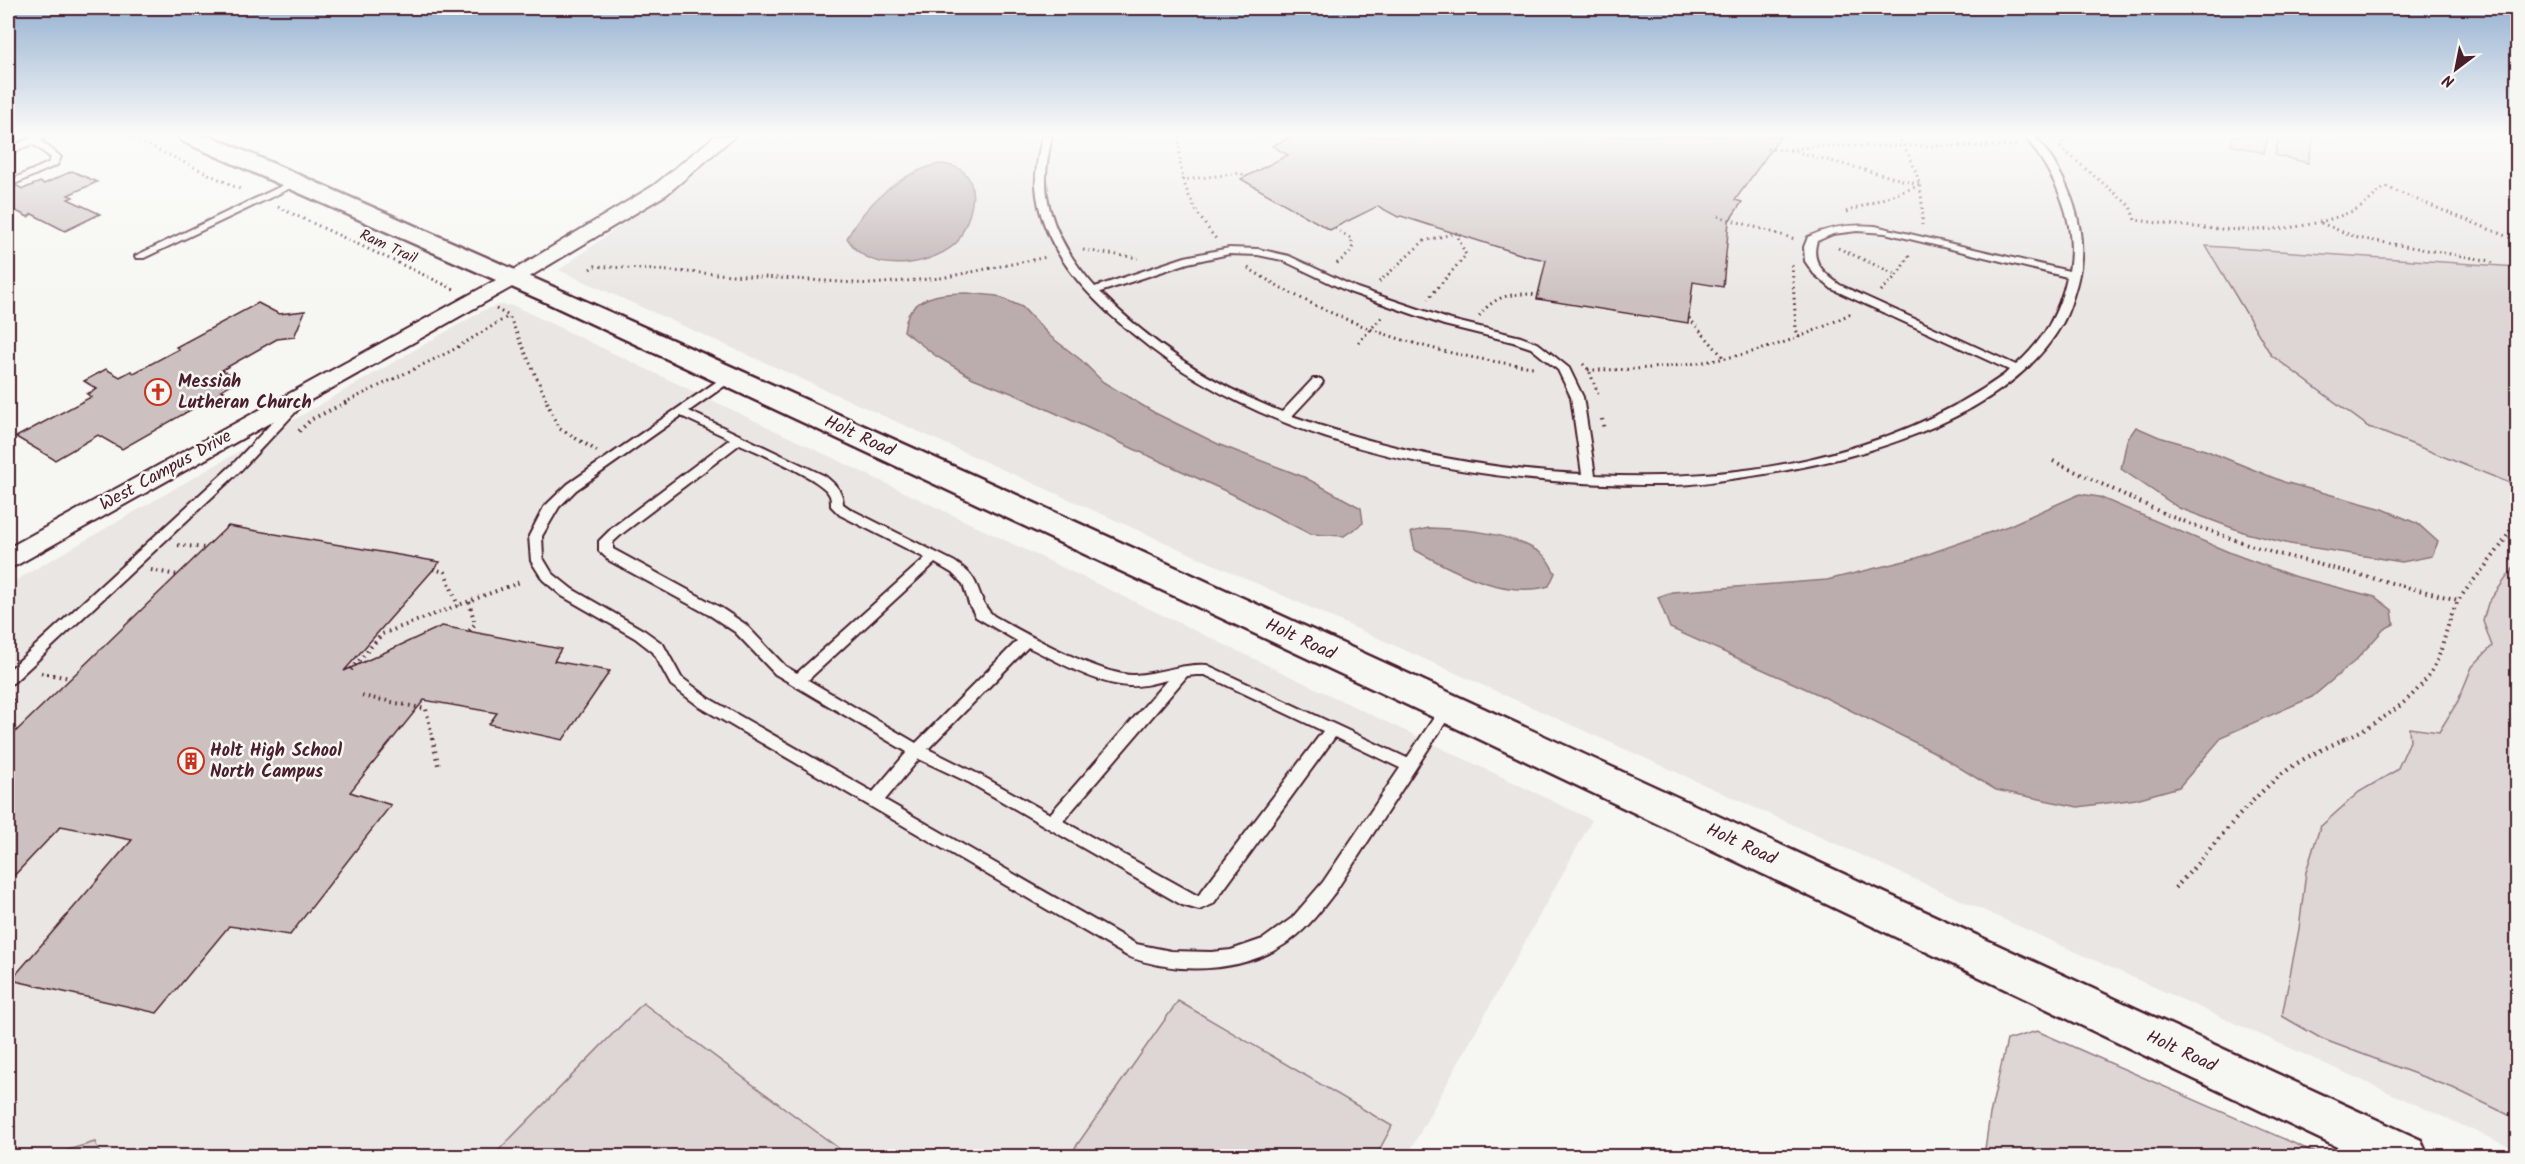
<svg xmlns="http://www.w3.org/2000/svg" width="2525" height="1164" viewBox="0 0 2525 1164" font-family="Kalam,sans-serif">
<rect width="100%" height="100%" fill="#f6f6f2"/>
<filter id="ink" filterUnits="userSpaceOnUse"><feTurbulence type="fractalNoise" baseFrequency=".0167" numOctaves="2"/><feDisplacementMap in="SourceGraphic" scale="12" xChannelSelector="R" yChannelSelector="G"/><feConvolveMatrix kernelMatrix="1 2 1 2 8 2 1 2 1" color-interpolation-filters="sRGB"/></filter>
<g filter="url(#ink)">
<path fill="#e9e6e3" d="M744 136H2517V1150L559 270Z
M500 305 514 306 1592 820 1407 1156H8V585L484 310Z"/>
<path fill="#ddd6d5" stroke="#947a80" stroke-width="1.5" d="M2233 136H2268L2264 153 2231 145Z
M2279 136H2314L2308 163 2275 155Z
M2206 246 2517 267V486L2369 427 2271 355Z
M2517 563 2518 1119H2517L2453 1088 2322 1039 2282 1016 2299 929 2306 872 2320 827 2359 792 2397 770 2410 741 2409 728 2439 732 2458 701 2472 667 2492 646 2483 621 2488 603Z
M1178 1001 1392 1126 1376 1156H1079L1072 1152Z
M643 1003 849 1156H493Z
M2037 1031 2323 1156H1984L1990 1114 2007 1040Z
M95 1142 101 1156H47Z"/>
<path fill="#bbadae" stroke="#8e747a" stroke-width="1.5" d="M939 164C976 165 978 195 966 224 963 229 961 237 958 241 937 264 883 273 859 252 854 249 850 242 847 238 866 203 900 173 939 164Z
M967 293 997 296 1022 307 1051 337 1081 360 1103 382 1155 413 1220 445 1304 477 1361 508 1363 523 1344 536 1310 534 1232 494 1014 394 973 378 936 356 904 331C905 326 906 317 910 312 922 294 948 293 967 293Z
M2136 427 2159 437 2205 450 2284 482 2383 509 2418 524 2438 542 2432 556 2402 562 2290 544 2246 533 2179 508 2121 469 2127 440Z
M2080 494 2099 497 2231 553 2293 576 2375 597 2392 610 2394 624 2384 629 2356 660 2312 697 2223 736 2179 787 2136 799 2078 807 1996 790 1934 752 1822 696 1670 628 1658 597 1672 592 1827 580 1917 558 2008 526Z
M1429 528C1466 529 1510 532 1542 554 1548 558 1551 567 1555 573L1549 586C1505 599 1453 571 1415 550L1411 532Z"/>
<path fill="#ccc1c0" stroke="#4a1f2b" stroke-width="1.5" d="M1293 136H1781L1735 200 1742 202 1729 221 1723 287 1693 282 1688 323 1537 299 1546 260 1526 256 1401 216 1398 217 1378 206 1330 230 1241 179 1288 155 1272 146Z
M72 171 97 182 68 195 73 197 68 199 100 214 65 231 32 214 28 217 8 207V189L17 186 23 189 40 182 44 184Z
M258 303 279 314 305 311 294 337 277 339 222 370 240 379 221 390 224 391 122 449 98 435 55 460 16 437 91 397 87 394 97 389 84 381 106 369 120 377 131 371 134 373 179 349 176 347Z
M228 526 440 562 344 671 442 626 561 649 554 661 610 671 563 740 489 724 497 713 424 700 350 792 391 805 290 935 229 926 157 1013 11 980 132 840 61 826 8 882V739Z"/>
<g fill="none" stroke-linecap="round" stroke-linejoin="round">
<defs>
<path id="service" d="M34 136H47L40 140 61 157 57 165 8 187V181L48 163 51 158 33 144 8 154V148Z
M1042 136H1052C1049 150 1046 164 1046 178 1045 219 1069 258 1095 287L1185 257 1229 248 1258 249 1289 256 1357 288 1451 320 1521 337 1539 344 1569 368 1583 397 1595 475C1736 482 1886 459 2004 375L2009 370 1832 289 1814 274 1805 261 1804 247 1808 237C1830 226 1851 224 1875 226L2069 271C2078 219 2055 176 2025 136H2035C2069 178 2091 230 2077 283 2073 297 2069 312 2062 324 2005 424 1844 464 1738 478 1717 481 1695 485 1673 485 1491 487 1276 454 1133 334 1088 298 1040 247 1036 186 1035 170 1039 153 1042 136ZM1857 231 1885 233 2067 277C2059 313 2044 340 2016 365L1840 285C1824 273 1810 262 1817 241L1833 234ZM1229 254 1258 255 1282 260 1349 292 1444 325 1513 342 1531 348 1558 370 1571 397 1582 474C1483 470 1385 449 1292 416L1321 385 1323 382 1321 379H1313L1282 412C1213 385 1152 345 1100 292L1188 263Z
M296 179 301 182 299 184 144 258H136L135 256Z
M729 373 733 374 735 377 733 380 689 411 825 476C835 484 843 491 843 504L850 509 955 562C963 568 971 573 975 582 982 596 982 606 994 616 1024 633 1102 676 1134 675 1159 674 1182 663 1207 665L1407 758 1443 704H1453L1455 708 1335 892C1322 909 1309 927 1291 940 1246 973 1179 976 1127 956L700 707 671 685 653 652 635 638 562 596 543 580 531 561 529 536 544 507 568 484ZM681 416 730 439 613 527 599 541V551L610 561 711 616 735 632 775 674 907 752 873 792 710 699 681 677 663 644 645 631 572 589 552 573 543 558 542 536 559 507 576 490ZM740 444C757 452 825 480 830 496 831 498 831 504 831 506L840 515 925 558 797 673 785 666 745 624 721 608 613 549V542L623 533ZM935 563 952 573 963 584 969 604 976 617 1017 641 916 743 808 680ZM1028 647C1057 661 1098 685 1129 686 1142 687 1154 683 1167 680L1050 814 980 775 928 749ZM1196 675H1205L1323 731 1198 896 1063 821 1187 676ZM1335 737 1400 768 1323 882 1292 918 1263 939 1231 950 1211 952 1171 951 1136 944 885 800 919 759 970 783 1182 905 1199 910 1213 904Z
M303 393 309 397 307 400 240 471 13 683 8 684V671L232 465 299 394Z"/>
<path id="minor" d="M715 136H735L667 194 521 282 17 565 8 568V548L507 274 653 186Z"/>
<path id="secondary" d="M179 136H210C952 459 1686 802 2421 1140L2428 1156H2356L1435 718 541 300 182 141Z"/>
</defs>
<use href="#service" stroke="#4a1f2b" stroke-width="4"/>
<use href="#minor" stroke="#4a1f2b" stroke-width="4"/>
<use href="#secondary" stroke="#4a1f2b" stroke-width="5"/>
<path stroke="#4a1f2b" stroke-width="3" stroke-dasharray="1.5 4" stroke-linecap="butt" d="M129 136 242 190
M1180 136C1176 177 1191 208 1216 239
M1897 136C1917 164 1924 191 1922 225
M2064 136 2061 148 2130 206 2135 220C2208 229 2287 241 2357 209 2368 204 2375 193 2386 187L2518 241
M1767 149 1789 150 1815 146H2018
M1790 150 1921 185
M1182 180 1241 173 1246 177
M278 207 454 289
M1846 212 1918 186
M1718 216 1795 239
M2321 223 2358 238 2491 261 2495 266
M1335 228 1351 239 1353 246 1349 254 1336 264
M1838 248 1897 275
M1083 250 1138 258
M1792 265 1796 329 1799 338
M1248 268C1339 325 1427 354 1533 367
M590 269 595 266 871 284 941 278 1047 257
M1379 282 1424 241 1456 233 1466 255 1428 299
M1881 291 1897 275 1911 253
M496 309 509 316 548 403
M1479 316C1495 295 1513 292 1538 295
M1689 318 1724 358
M1358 343 1382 317
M1583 364 1589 370 1598 394
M1588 370C1684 370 1768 358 1853 312
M344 403 451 351 509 316"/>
<path stroke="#4a1f2b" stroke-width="4" stroke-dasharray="1.5 4.5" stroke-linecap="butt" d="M547 402 559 428 597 451
M1602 419 1604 430
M299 431 312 419 347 402
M2053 461 2167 515 2227 537 2274 553 2458 600
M178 545 205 548
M433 569 445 572 458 606
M151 570 177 575
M469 602 475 624 469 631
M351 670 382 634 520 582
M41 673 70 678
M362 696 426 709 433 740
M8 704 16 697
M2342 740C2379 723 2422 697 2438 658 2446 638 2448 616 2460 598 2480 570 2505 548 2517 515"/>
<path stroke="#4a1f2b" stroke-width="4.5" stroke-dasharray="1.5 5" stroke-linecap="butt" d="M432 738 439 768
M2175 888C2214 848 2247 798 2293 766 2309 755 2328 747 2346 738"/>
<use href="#service" fill="#f6f6f2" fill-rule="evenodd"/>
<use href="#minor" fill="#f6f6f2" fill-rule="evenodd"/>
<use href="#secondary" fill="#f6f6f2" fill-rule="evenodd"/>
</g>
</g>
<linearGradient id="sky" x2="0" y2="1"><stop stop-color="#96b1d1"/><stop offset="0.45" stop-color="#fbfbf9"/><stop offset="1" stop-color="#fbfbf9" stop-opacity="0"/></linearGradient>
<rect width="2525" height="299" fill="url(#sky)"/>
<defs>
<symbol id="church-ring" viewBox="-11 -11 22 22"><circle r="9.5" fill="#f6f6f2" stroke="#c8321e" stroke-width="1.5"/><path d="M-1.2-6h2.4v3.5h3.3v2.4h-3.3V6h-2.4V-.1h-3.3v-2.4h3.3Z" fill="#c8321e"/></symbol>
<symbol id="building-ring" viewBox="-11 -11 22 22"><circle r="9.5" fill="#f6f6f2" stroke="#c8321e" stroke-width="1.5"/><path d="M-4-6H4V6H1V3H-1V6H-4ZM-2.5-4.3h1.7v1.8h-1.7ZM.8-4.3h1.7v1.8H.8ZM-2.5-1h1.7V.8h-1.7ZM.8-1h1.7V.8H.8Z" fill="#c8321e"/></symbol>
</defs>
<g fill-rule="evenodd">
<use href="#church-ring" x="143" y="377" width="30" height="30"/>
<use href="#building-ring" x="176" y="746" width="30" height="30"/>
</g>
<g text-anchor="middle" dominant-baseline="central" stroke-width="5" stroke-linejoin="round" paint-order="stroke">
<g font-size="15" fill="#4a1f2b" stroke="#f6f6f2">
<text transform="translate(388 247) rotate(25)">Ram Trail</text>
</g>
<g font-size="18" font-weight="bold" fill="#4a1f2b" stroke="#f6f6f2" text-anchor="start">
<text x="178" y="382">Messiah<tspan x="178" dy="21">Lutheran Church</tspan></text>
<text x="210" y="751">Holt High School<tspan x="210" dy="21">North Campus</tspan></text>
</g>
<g font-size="18" fill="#4a1f2b" stroke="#f6f6f2">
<text transform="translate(859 437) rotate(25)">Holt Road</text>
<text transform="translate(166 471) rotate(-29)">West Campus Drive</text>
<text transform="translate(1300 640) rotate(25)">Holt Road</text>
<text transform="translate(1741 845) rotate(25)">Holt Road</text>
<text transform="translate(2181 1052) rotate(25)">Holt Road</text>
</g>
</g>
<rect width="2525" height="1164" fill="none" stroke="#f6f6f2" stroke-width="30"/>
<rect x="15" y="15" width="2495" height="1134" fill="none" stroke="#4a1f2b" stroke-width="2" filter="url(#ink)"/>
<g transform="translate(2456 69) rotate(212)" stroke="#f6f6f2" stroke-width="4.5" paint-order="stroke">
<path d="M0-4.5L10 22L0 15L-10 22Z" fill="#4a1f2b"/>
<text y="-9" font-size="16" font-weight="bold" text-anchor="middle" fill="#4a1f2b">N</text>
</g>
</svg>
